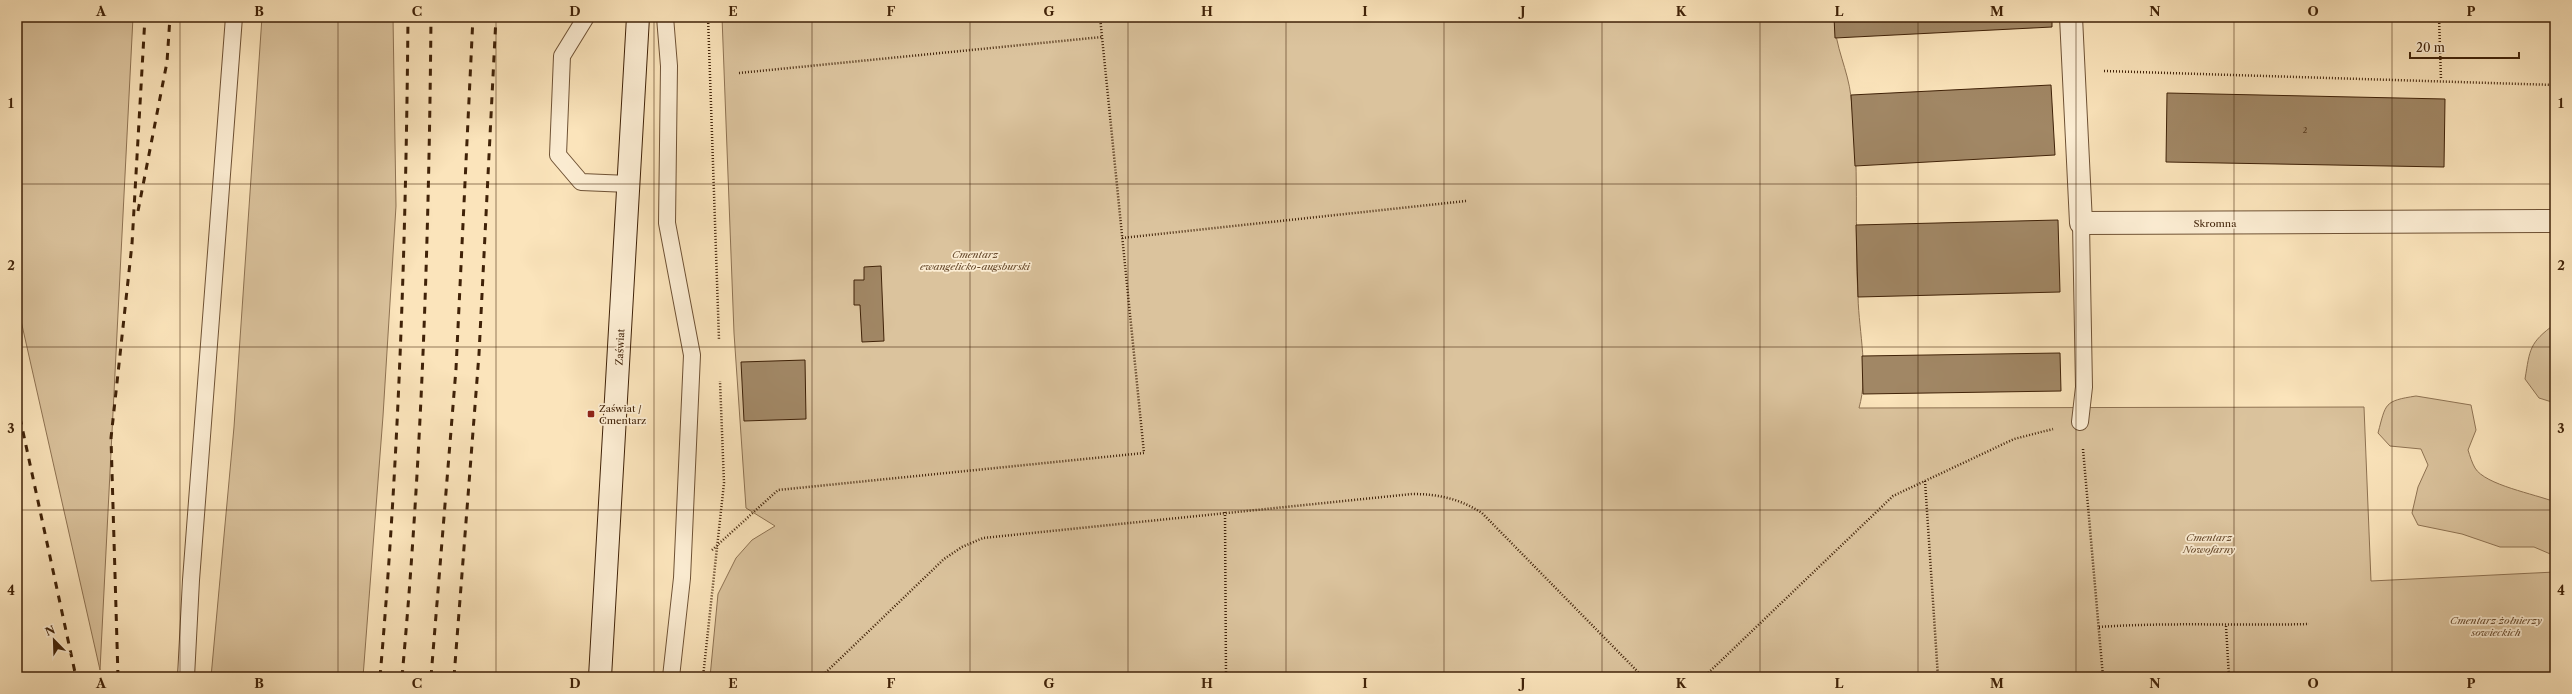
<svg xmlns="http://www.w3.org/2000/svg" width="2572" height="694" viewBox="0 0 2572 694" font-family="'Libre Caslon Text',serif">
<rect width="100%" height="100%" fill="#fbe4bb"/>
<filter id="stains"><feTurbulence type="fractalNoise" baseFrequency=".005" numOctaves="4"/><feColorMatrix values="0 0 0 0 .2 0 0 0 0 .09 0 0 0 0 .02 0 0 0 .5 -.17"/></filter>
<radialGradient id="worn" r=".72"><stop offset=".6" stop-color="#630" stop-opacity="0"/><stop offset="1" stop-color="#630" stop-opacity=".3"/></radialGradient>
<path fill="#dbc39d" stroke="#8e7252" d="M17 17H133L100 670 17 303Z
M262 17H393L396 206 383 416 363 677H211L234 427Z
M722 17H1834C1835 48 1848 69 1851 97 1860 162 1854 230 1858 297 1859 333 1869 373 1859 408L2364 407 2371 581 2555 572V677H710L718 594 736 558 752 540 775 526 746 508 734 333Z
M2555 324V403L2539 398 2525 379C2530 349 2529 343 2555 324Z
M2416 396 2471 405 2476 430 2468 450C2470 456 2472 463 2475 468 2485 485 2535 494 2555 502V556L2534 547H2500L2462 534 2418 525 2412 513 2418 487 2428 465 2421 449 2390 446 2378 433C2386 403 2384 401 2416 396Z"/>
<path fill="#a18765" stroke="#402208" d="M1834 17H2052V27L1835 38Z
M2051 85 2055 155 1855 166 1851 95Z
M2167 93 2445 99 2444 167 2166 162Z
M2058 220 2060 292 1858 297 1856 225Z
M881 266 884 341 862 342 860 305H854V280H864V267Z
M2060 353 2061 391 1863 394 1862 356Z
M805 360 806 419 744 421 741 362Z"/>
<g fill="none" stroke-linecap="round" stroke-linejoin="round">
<defs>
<path id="lane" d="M586 17 562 56 558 155 581 182 629 184
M665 17 669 66 667 223 692 355 682 578 671 677
M2080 422 2084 387 2081 223
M186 677 191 580 234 17"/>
<path id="street" d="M2071 17 2081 223 2555 221"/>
<path id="secondary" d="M600 677 638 17"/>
</defs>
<use href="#lane" stroke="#6f5235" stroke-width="18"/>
<use href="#street" stroke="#6f5235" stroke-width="24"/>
<use href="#secondary" stroke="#402208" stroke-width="24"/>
<path stroke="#402208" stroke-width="2.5" stroke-dasharray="1 2" stroke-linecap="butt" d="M708 17 719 340
M2439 17 2441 80
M2104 71 2555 85
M739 73 1102 37
M1122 238 1466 201
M2083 449 2103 677
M1925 481 1938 677
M1225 512 1226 677
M712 550 778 490 1144 453 1100 17
M2226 626 2229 677
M2099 627C2169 622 2239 626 2309 624
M703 677 724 483 720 381
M821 677 944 559 962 547 983 538 1412 494C1439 494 1460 499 1482 513L1643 677
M1704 677 1893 496 2014 439 2053 429"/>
<use href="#lane" stroke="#fcedd3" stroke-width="16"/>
<use href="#street" stroke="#fcedd3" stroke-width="22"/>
<use href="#secondary" stroke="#fcedd3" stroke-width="22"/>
<path stroke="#402208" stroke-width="3" stroke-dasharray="7 7" stroke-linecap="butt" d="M138 211 167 62 170 17
M17 404 76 677
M118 677 111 438 132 244 145 17
M380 677C399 457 406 238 408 17
M402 677C422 458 429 237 431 17
M431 677 456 369 473 17
M454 677 479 354 496 17"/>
</g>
<path fill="none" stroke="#402208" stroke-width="1" stroke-opacity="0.55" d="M180 17V677M338 17V677M496 17V677M654 17V677M812 17V677M970 17V677M1128 17V677M1286 17V677M1444 17V677M1602 17V677M1760 17V677M1918 17V677M2076 17V677M2234 17V677M2392 17V677M17 184H2555M17 347H2555M17 510H2555"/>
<rect fill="#8f2418" stroke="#fcedd3" stroke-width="1.5" x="587" y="410" width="8" height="8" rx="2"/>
<g text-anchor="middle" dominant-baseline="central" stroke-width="3.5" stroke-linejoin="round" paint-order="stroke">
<g font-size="8" fill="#583b1f">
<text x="2305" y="130">2</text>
</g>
<g font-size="10" fill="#402208" stroke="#fcedd3">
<text x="2215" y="223">Skromna</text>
<text transform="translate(620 347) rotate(-87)">Zaświat</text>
</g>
<g font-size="10" font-style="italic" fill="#674a2d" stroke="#fcedd3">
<text x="975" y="254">Cmentarz<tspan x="975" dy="12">ewangelicko-augsburski</tspan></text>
<text x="2209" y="537">Cmentarz<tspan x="2209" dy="12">Nowofarny</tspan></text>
<text x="2496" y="620">Cmentarz żołnierzy<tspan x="2496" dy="12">sowieckich</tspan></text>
</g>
<g font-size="10" fill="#402208" stroke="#fcedd3" text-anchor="start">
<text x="599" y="408">Zaświat /<tspan x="599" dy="12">Cmentarz</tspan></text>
</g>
</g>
<rect width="2572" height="694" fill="none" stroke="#fbe4bb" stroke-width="44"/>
<g transform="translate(54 640) rotate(337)" stroke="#fcedd3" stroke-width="3" paint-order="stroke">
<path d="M0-3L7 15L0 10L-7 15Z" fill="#402208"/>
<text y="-6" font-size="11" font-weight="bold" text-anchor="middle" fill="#402208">N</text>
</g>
<path d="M2410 52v6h109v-6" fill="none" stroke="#402208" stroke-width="2"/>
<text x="2416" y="52" font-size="12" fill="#402208" stroke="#fcedd3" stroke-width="3" paint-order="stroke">20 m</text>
<rect x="22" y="22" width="2528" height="650" fill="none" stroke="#402208" stroke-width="1.5"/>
<g font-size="13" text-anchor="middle" font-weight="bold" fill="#402208">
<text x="101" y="16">A</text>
<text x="259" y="16">B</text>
<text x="417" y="16">C</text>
<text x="575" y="16">D</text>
<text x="733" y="16">E</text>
<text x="891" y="16">F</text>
<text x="1049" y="16">G</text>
<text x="1207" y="16">H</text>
<text x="1365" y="16">I</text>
<text x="1523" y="16">J</text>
<text x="1681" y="16">K</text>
<text x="1839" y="16">L</text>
<text x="1997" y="16">M</text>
<text x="2155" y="16">N</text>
<text x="2313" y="16">O</text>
<text x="2471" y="16">P</text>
<text x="11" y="108">1</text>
<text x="2561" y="108">1</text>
<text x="11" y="270">2</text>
<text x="2561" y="270">2</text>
<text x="11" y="433">3</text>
<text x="2561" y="433">3</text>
<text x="11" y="595">4</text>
<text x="2561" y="595">4</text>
<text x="101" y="688">A</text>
<text x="259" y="688">B</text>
<text x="417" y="688">C</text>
<text x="575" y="688">D</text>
<text x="733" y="688">E</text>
<text x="891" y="688">F</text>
<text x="1049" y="688">G</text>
<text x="1207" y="688">H</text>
<text x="1365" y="688">I</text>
<text x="1523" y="688">J</text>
<text x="1681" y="688">K</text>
<text x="1839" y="688">L</text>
<text x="1997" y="688">M</text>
<text x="2155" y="688">N</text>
<text x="2313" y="688">O</text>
<text x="2471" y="688">P</text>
</g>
<rect width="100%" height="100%" filter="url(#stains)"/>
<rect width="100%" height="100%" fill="url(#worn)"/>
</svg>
